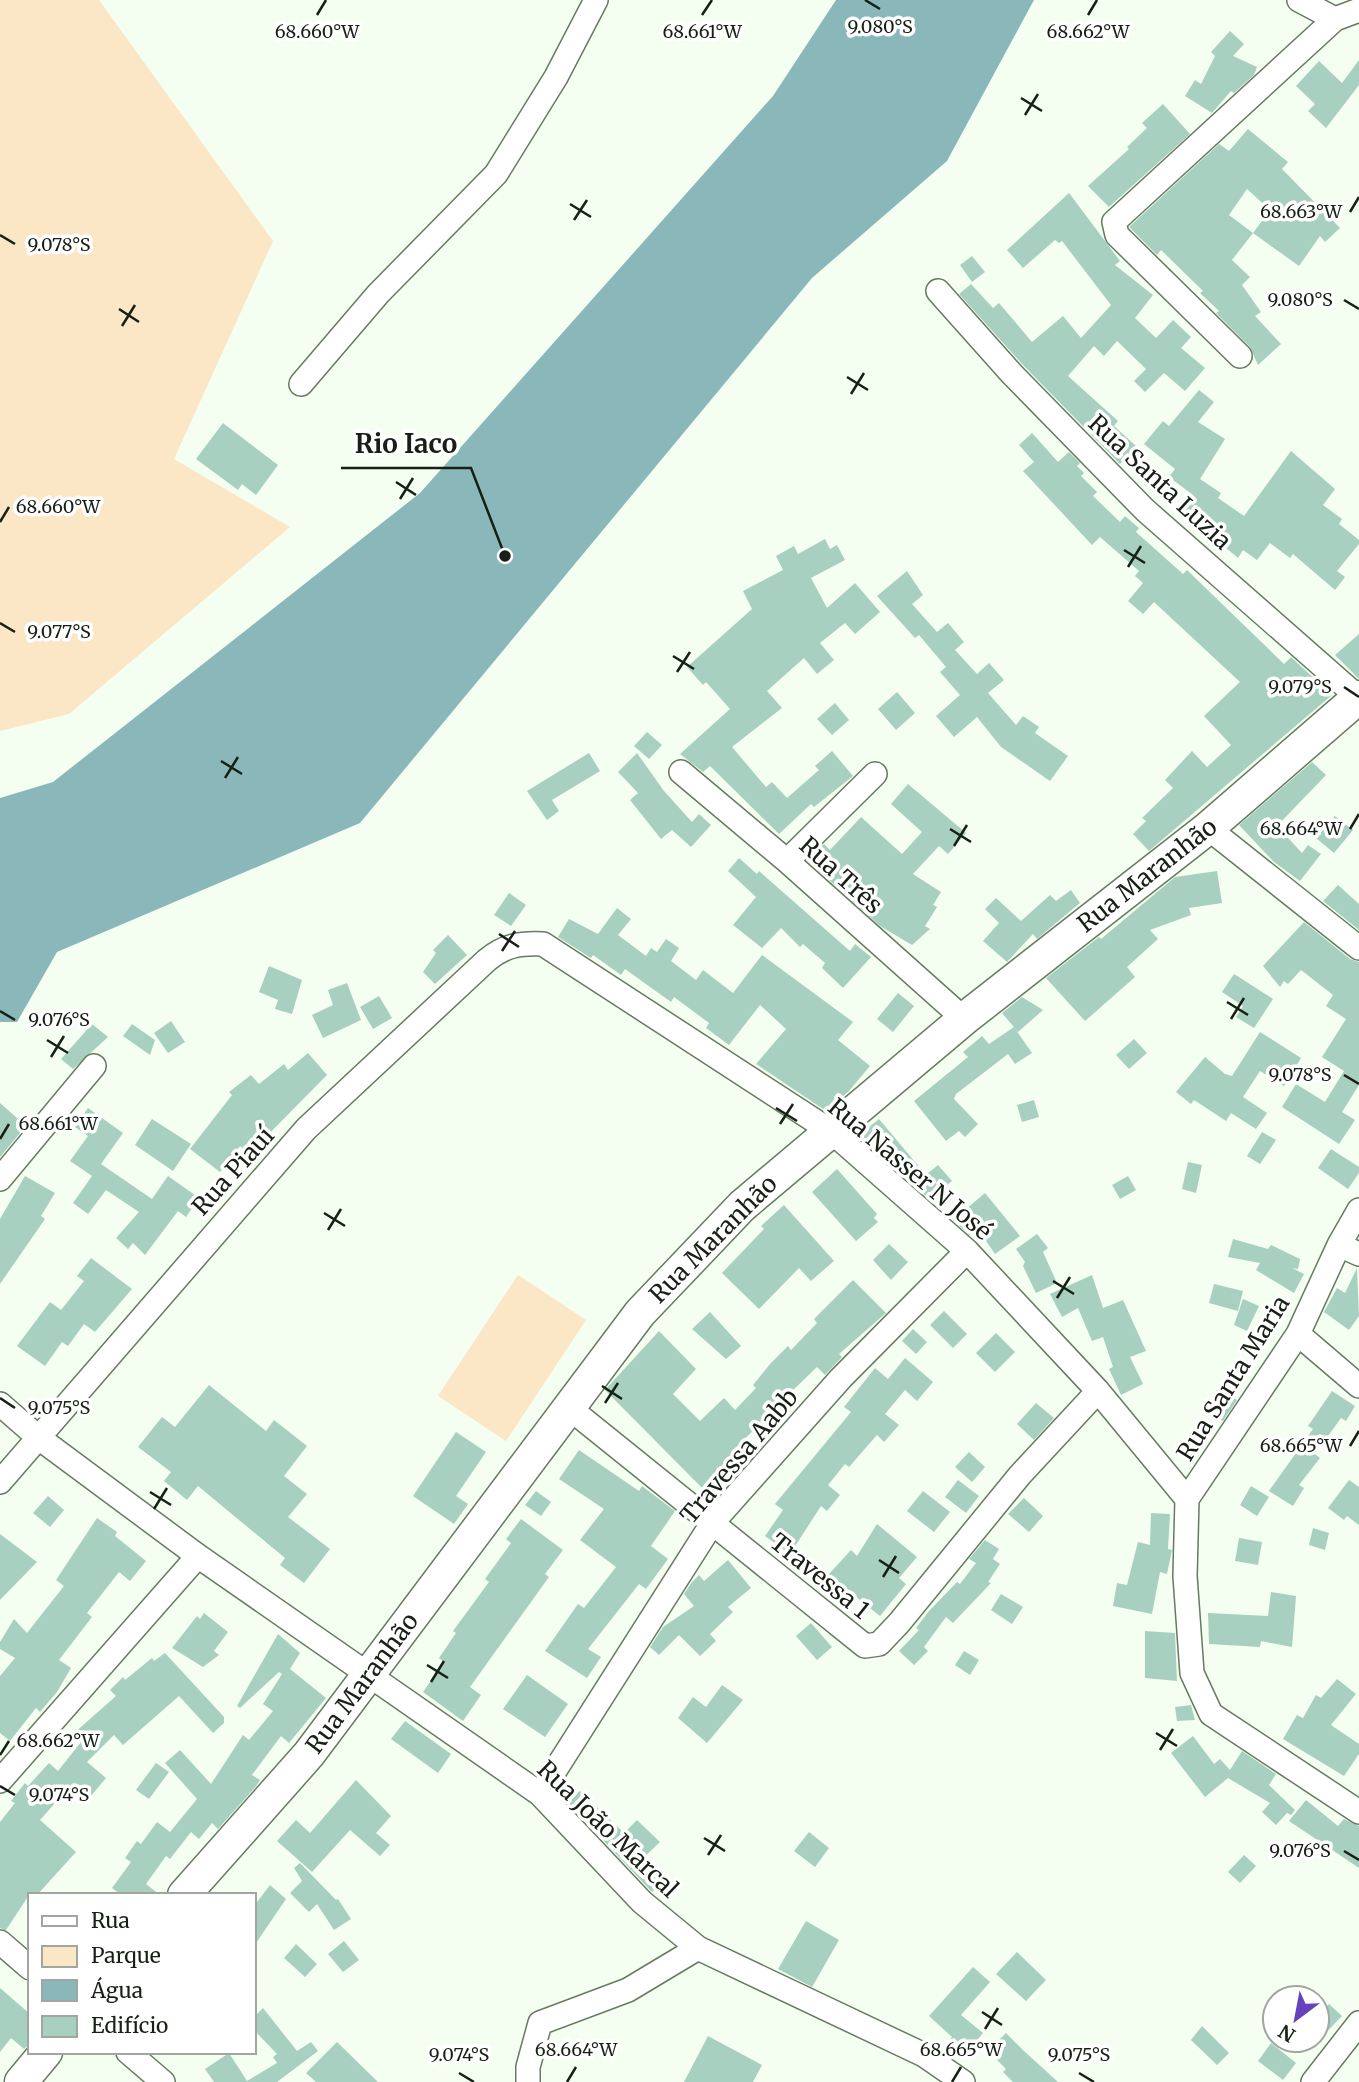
<svg xmlns="http://www.w3.org/2000/svg" width="1359" height="2082" viewBox="0 0 1359 2082" font-family="Merriweather,serif">
<rect width="100%" height="100%" fill="#f4fef1"/>
<path fill="#fbe6c6" d="M0 0H99L273 241 174 459 290 527 69 714 0 731Z
M518 1275 586 1320 506 1441 438 1396Z"/>
<path fill="#8ab8ba" d="M836 0H1034L947 161 812 278 360 823 57 952 17 1022H0V798L53 782 420 493 773 96Z"/>
<path fill="#a8d0c0" fill-rule="evenodd" d="M1230 31 1244 44 1233 56 1257 67 1254 75 1234 93 1231 91 1212 113 1185 96 1195 80 1201 84 1215 56 1211 52Z
M1359 60V85L1326 128 1308 111 1315 104 1296 86 1319 61 1342 83Z
M1163 104 1190 134 1109 207 1088 186 1129 149 1127 147 1147 128 1142 123Z
M1248 129 1288 162 1282 169 1340 228 1325 242 1320 236 1299 266 1253 233 1232 260 1250 277 1242 285 1261 312 1255 316 1281 344 1258 365 1250 347 1216 313 1219 311 1200 293 1203 291 1161 250 1157 255 1129 227 1219 144 1229 151ZM1247 189 1270 210 1253 233 1229 215Z
M1069 193 1120 261 1115 265 1153 295 1135 318 1156 338 1173 320 1191 337 1181 348 1205 368 1185 391 1164 373 1145 392 1134 381 1146 369 1117 341 1104 356 1094 346 1068 376 1118 421 1114 426 1136 446 1120 464 1022 364 959 294 971 284 993 308 999 303 1032 342 1063 316 1081 338 1111 305 1062 241 1059 243 1055 240 1023 268 1007 250Z
M972 256 985 272 972 282 960 265Z
M1199 390 1214 402 1198 422 1225 439 1200 479 1221 493 1218 498 1244 516 1291 451 1335 489 1323 505 1342 519 1339 524 1359 540V544L1337 571 1345 577 1335 590 1293 554 1290 558 1270 543 1257 560 1243 550 1238 558 1205 530 1207 527 1179 507 1189 492 1169 477 1175 469 1144 444 1163 421 1169 426Z
M223 423 278 465 256 495 242 484 238 490 196 459Z
M1032 433 1058 462 1069 452 1080 463 1077 466 1084 473 1081 476 1097 492 1093 496 1120 522 1125 516 1139 528 1136 532 1183 574 1187 570 1284 664 1291 657 1332 695 1149 851 1133 834 1146 821 1142 818 1173 788 1165 780 1192 751 1207 767 1231 745 1204 716 1240 682 1154 602 1143 614 1128 601 1143 583 1135 576 1139 571 1100 537 1092 545 1023 471 1034 462 1019 445Z
M825 539 830 549 837 545 845 560 811 578 827 608 855 583 880 612 855 634 845 623 820 643 834 660 817 674 804 658 767 691 782 708 732 747 766 787 772 782 787 798 819 770 815 766 832 751 853 776 814 807 811 804 779 834 710 766 703 772 680 754 730 709 706 682 703 685 687 667 752 609 743 591 783 570 776 556 794 546 798 554Z
M907 571 923 595 912 604 937 632 948 623 964 642 955 650 977 674 989 663 1004 680 988 693 1016 725 1023 716 1039 727 1035 733 1068 756 1050 781 1001 747 977 717 954 737 936 716 960 695 940 672 946 667 919 635 915 638 877 596Z
M1359 634V679L1335 655Z
M897 692 915 713 896 730 878 709Z
M835 703 849 720 832 735 817 719Z
M647 732 662 745 649 759 634 746Z
M589 753 600 771 552 800 559 811 547 820 527 791Z
M637 753 664 791 692 822 699 814 711 825 691 847 672 830 661 839 630 800 638 793 618 772Z
M1312 762 1326 775 1277 826 1302 853 1308 845 1321 854 1300 881 1274 862 1239 825Z
M908 784 966 833 948 854 939 846 913 874 941 892 933 905 937 907 925 926 930 929 912 945 880 926 807 860 824 844 830 850 861 817 902 854 922 832 891 804Z
M1335 816 1353 830 1334 853 1316 838Z
M739 858 757 874 759 871 850 951 855 944 871 957 843 988 822 968 825 963 803 944 800 947 781 928 762 948 733 925 756 897 728 871Z
M1217 871 1222 903 1189 908 1191 915 1150 930 1158 939 1127 967 1135 977 1085 1021 1046 978 1099 937 1101 939 1175 877Z
M1338 885 1359 904V930L1323 901Z
M1071 890 1080 903 1037 939 1033 934 1007 962 983 941 999 923 985 909 996 898 1021 921 1050 895 1056 901Z
M509 893 526 905 511 926 494 915Z
M617 908 631 919 618 935 646 956 651 948 657 952 666 939 679 948 671 961 696 980 703 970 733 993 762 955 853 1022 838 1040 870 1066 848 1092 826 1111 756 1064 786 1029 760 1005 729 1045 706 1028 709 1023 674 997 671 1002 625 969 621 975 593 955 591 958 558 937 569 919 598 934Z
M1304 922 1350 959 1359 962V1085L1342 1112 1355 1120 1339 1144 1282 1107 1296 1084 1325 1102 1344 1071 1322 1057 1346 1019 1326 1006 1333 995 1301 970 1288 984 1284 981 1280 987 1263 966Z
M448 935 467 955 435 984 423 972 436 953 433 950Z
M269 966 302 980 292 1014 275 1009 278 1000 259 992Z
M1234 974 1273 999 1254 1028 1236 1017 1243 1006 1222 992Z
M347 983 361 1020 323 1038 312 1015 333 1005 328 990Z
M898 993 914 1006 893 1032 877 1019Z
M379 996 392 1018 373 1029 360 1007Z
M1022 997 1043 1010 1018 1032 1002 1013Z
M171 1021 185 1042 168 1053 154 1033Z
M92 1024 108 1037 73 1069 61 1059Z
M132 1024 155 1040 150 1055 123 1036Z
M1014 1027 1032 1053 1015 1064 1008 1054 956 1094 954 1099 978 1124 965 1137 959 1131 946 1141 914 1101 968 1057 963 1052 982 1036 989 1044Z
M1260 1032 1301 1058 1284 1086 1260 1071 1243 1097 1267 1113 1256 1129 1231 1113 1226 1121 1194 1100 1191 1104 1176 1092 1205 1057 1225 1074 1232 1076Z
M1134 1039 1147 1053 1129 1069 1116 1055Z
M308 1053 327 1075 249 1154 240 1146 220 1172 190 1149 232 1095 229 1092 251 1075 259 1084 284 1064 288 1070Z
M1034 1100 1039 1117 1022 1122 1017 1105Z
M0 1103 26 1126 0 1157Z
M88 1108 123 1133 101 1164 152 1199 168 1176 199 1198 186 1217 178 1211 145 1255 133 1243 128 1249 116 1238 139 1212 106 1190 88 1214 73 1203 92 1176 70 1161 88 1136 75 1127Z
M152 1119 191 1144 173 1171 135 1145Z
M879 1119 926 1175 938 1165 952 1181 930 1200 858 1136Z
M1262 1132 1276 1140 1260 1164 1247 1156Z
M1331 1149 1359 1167V1173L1348 1189 1318 1168Z
M1188 1162 1202 1165 1196 1193 1182 1189Z
M837 1169 877 1214 874 1218 878 1222 856 1241 812 1192Z
M25 1176 55 1193 41 1216 45 1219 0 1284V1219Z
M1128 1176 1136 1190 1120 1199 1112 1185Z
M985 1193 1020 1236 995 1254 977 1228 969 1235 953 1220Z
M784 1205 834 1261 811 1281 799 1268 759 1309 722 1273 764 1229 761 1226Z
M1037 1234 1048 1248 1043 1252 1057 1283 1036 1293 1023 1266 1025 1262 1016 1249Z
M1233 1239 1268 1249 1271 1245 1300 1259 1298 1269 1292 1268 1304 1274 1294 1293 1256 1270 1260 1263 1228 1257Z
M889 1244 908 1262 891 1280 873 1260Z
M91 1258 132 1289 95 1332 84 1324 68 1346 62 1342 45 1366 17 1346 50 1302 61 1310 84 1281 77 1276Z
M1357 1268 1359 1316 1349 1330 1324 1312 1337 1288 1345 1293Z
M1092 1275 1103 1308 1123 1300 1146 1351 1130 1357 1143 1384 1121 1395 1109 1369 1113 1367 1103 1337 1092 1341 1078 1308 1062 1317 1050 1294Z
M853 1280 886 1313 839 1354 842 1357 825 1375 817 1367 791 1392 796 1396 765 1431 759 1425 731 1452 743 1463 710 1496 605 1390 659 1331 696 1369 673 1394 700 1421 724 1398 735 1410 756 1388 753 1385 771 1363 788 1346 791 1350 817 1323 814 1319Z
M1214 1284 1243 1291 1238 1311 1209 1303Z
M1243 1299 1259 1306 1247 1331 1234 1325Z
M944 1311 967 1334 953 1348 930 1325Z
M710 1312 741 1346 726 1359 692 1329Z
M913 1329 927 1342 916 1354 902 1341Z
M996 1333 1015 1352 995 1372 976 1353Z
M905 1358 933 1382 917 1401 905 1390 885 1414 899 1425 884 1442 877 1435 849 1467 845 1464 828 1485 840 1495 827 1511 821 1506 790 1554 765 1536 783 1510 775 1504 851 1412 844 1407 875 1368 888 1379Z
M209 1385 266 1431 274 1420 307 1446 284 1476 307 1494 288 1517 330 1549 304 1583 280 1565 285 1558 198 1486 187 1500 164 1481 171 1472 138 1447 162 1417 175 1427Z
M1217 1389 1237 1400 1223 1421 1205 1411Z
M1332 1391 1355 1406 1346 1421 1341 1418 1315 1454 1320 1458 1299 1485 1304 1488 1293 1506 1269 1491 1313 1429 1308 1426Z
M1036 1403 1054 1418 1034 1440 1017 1424Z
M456 1432 486 1452 456 1496 468 1504 454 1524 413 1496Z
M579 1450 639 1491 642 1486 675 1511 651 1546 668 1559 646 1589 639 1584 588 1649 601 1657 587 1678 545 1651 578 1604 584 1608 616 1567 580 1540 604 1509 559 1479Z
M969 1452 985 1467 972 1482 955 1467Z
M958 1480 979 1496 966 1513 945 1497Z
M1349 1480 1359 1487V1525L1347 1516 1344 1520 1328 1508Z
M1251 1486 1269 1497 1257 1516 1240 1505Z
M536 1491 551 1502 541 1516 525 1505Z
M923 1491 950 1512 934 1532 907 1511Z
M48 1496 64 1510 50 1527 33 1513Z
M1024 1498 1043 1516 1029 1532 1008 1514Z
M1151 1513 1170 1514 1168 1549 1172 1550 1167 1574 1160 1572 1152 1614 1113 1606 1117 1583 1127 1585 1138 1542 1150 1545Z
M97 1518 117 1532 115 1536 146 1561 130 1581 119 1572 87 1613 92 1617 59 1660 71 1668 57 1692 40 1712 36 1708 10 1741 0 1733V1676L15 1658 0 1649V1642L14 1619 27 1633 64 1586 56 1580Z
M521 1519 563 1550 545 1574 549 1577 470 1687 481 1695 463 1721 423 1692 444 1662 439 1658 456 1633 453 1631 489 1582 485 1579 511 1543 506 1539Z
M877 1524 917 1557 899 1578 906 1584 880 1616 855 1596 842 1609 819 1585 851 1550 857 1556Z
M1313 1528 1329 1533 1325 1550 1309 1545Z
M0 1534 37 1562 0 1600Z
M1239 1538 1262 1542 1258 1565 1235 1561Z
M985 1540 999 1549 993 1559 1000 1564 988 1582 991 1583 953 1623 946 1617 924 1647 928 1651 914 1665 899 1651 919 1630 916 1628 929 1611 957 1582 960 1584 976 1563 969 1559Z
M728 1560 751 1588 728 1607 733 1612 710 1634 716 1641 700 1656 679 1635 659 1655 650 1647 663 1627 694 1606 684 1594 692 1582 699 1575 704 1581Z
M1271 1592 1296 1596 1292 1647 1261 1641 1260 1647 1209 1644 1208 1613 1268 1616Z
M1001 1594 1023 1607 1012 1624 991 1610Z
M204 1613 228 1632 214 1651 219 1655 203 1667 172 1648 197 1616 200 1619Z
M811 1623 832 1647 817 1660 796 1636Z
M1145 1631 1175 1633 1177 1681 1145 1678Z
M278 1634 300 1653 290 1669 326 1698 289 1743 281 1736 252 1775 260 1780 257 1785 218 1829 212 1823 199 1839 191 1832 170 1859 166 1856 146 1884 160 1895H121L112 1888 131 1862 125 1858 137 1841 141 1844 157 1822 170 1832 197 1799 165 1763 180 1750 211 1784 243 1735 249 1740 273 1711 263 1704 282 1674 279 1672 240 1708 237 1706Z
M964 1651 979 1660 970 1675 955 1665Z
M165 1653 224 1717V1723L213 1733 179 1696 123 1745 114 1735 87 1762 106 1778 90 1797 73 1783 40 1820 76 1852 37 1895H29L6 1930 0 1928V1822L15 1803 11 1801 25 1783 28 1786 49 1763 58 1771 81 1742 73 1734 116 1696 110 1690 123 1677 125 1680 152 1658 154 1661Z
M527 1675 568 1704 545 1737 503 1709Z
M1337 1679 1356 1694 1331 1725 1359 1744V1754L1344 1776 1283 1739 1297 1715 1303 1718 1316 1695 1321 1698Z
M722 1685 743 1700 707 1743 678 1718 693 1697 706 1707Z
M1191 1705 1195 1720 1177 1721 1175 1707Z
M405 1721 451 1754 438 1773 391 1739Z
M1193 1736 1214 1764 1220 1759 1230 1770 1242 1751 1276 1774 1269 1785 1295 1810 1291 1815 1287 1813 1276 1825 1262 1812 1270 1803 1228 1778 1205 1797 1171 1753Z
M156 1763 169 1772 149 1799 136 1790Z
M356 1780 391 1816 376 1833 390 1845 380 1856 350 1830 312 1872 277 1841 296 1820 310 1833Z
M580 1791 624 1833 637 1820 660 1842 640 1861 661 1883 652 1892 568 1803Z
M1306 1800 1338 1826 1344 1819 1359 1826V1868L1289 1821Z
M809 1832 829 1848 815 1867 794 1851Z
M1244 1855 1256 1866 1240 1883 1228 1872Z
M300 1863 336 1900 338 1899 351 1919 334 1930 317 1904 309 1912 290 1893 302 1881 294 1868Z
M270 1885 286 1899 254 1946V1906Z
M806 1921 839 1940 812 1987 778 1969Z
M344 1941 359 1960 343 1972 328 1954Z
M296 1944 317 1964 305 1977 284 1958Z
M1017 1952 1046 1980 1026 2001 996 1974Z
M973 1967 990 1982 961 2015 983 2033 963 2057 946 2044 952 2037 929 2016Z
M0 1988 30 2014V2043L24 2049 11 2038 0 2052Z
M1329 2004 1342 2016 1317 2042V2017Z
M263 2008 297 2051 311 2042 318 2051 277 2082H214L205 2069 229 2053 247 2081 277 2063 273 2057 277 2054 254 2030V2017Z
M1202 2026 1229 2053 1217 2065 1191 2040Z
M1006 2033 1024 2051 1058 2082H1013L1003 2072 1006 2069 988 2051Z
M708 2036 762 2065 753 2082H684Z
M337 2042 378 2082H316L306 2073Z
M1271 2043 1296 2063 1283 2080 1258 2061Z"/>
<g fill="none" stroke-linecap="round" stroke-linejoin="round">
<defs>
<path id="street" d="M1299 0 1335 19
M938 291 1012 374 1145 510 1359 698
M1240 356 1117 235 1114 222 1335 19 1359 10
M301 384 378 294 496 174 556 77 596 0
M681 772 787 861 964 1019
M1208 828 1359 948
M787 861 875 774
M0 1179 94 1066
M1339 1245 1359 1254
M1298 1334 1359 1386
M0 1404 39 1438 198 1556 540 1794 642 1902 698 1948 924 2055 963 2082
M568 1407 865 1646 879 1644 899 1623 1020 1475 1098 1391
M0 1482 306 1129 487 960C505 945 520 943 543 944L832 1132 967 1251 1098 1391 1187 1499
M1187 1499 1185 1576 1192 1673 1211 1714 1359 1812
M1187 1499 1298 1334 1339 1245 1359 1210
M0 1781 198 1556
M540 1794 713 1522 841 1378 967 1251
M0 1942 30 1968
M128 2052 163 2082
M528 2082V2067L540 2023 628 1990 698 1948
M1313 2082 1359 2023"/>
<path id="secondary" d="M184 1895 309 1754 640 1313 742 1206 964 1019 1208 828 1359 697
M21 2082 46 2052"/>
</defs>
<use href="#street" stroke="#667b60" stroke-width="26"/>
<use href="#secondary" stroke="#667b60" stroke-width="35"/>
<use href="#street" stroke="#fff" stroke-width="23"/>
<use href="#secondary" stroke="#fff" stroke-width="32"/>
</g>
<path fill="none" stroke="#172015" stroke-width="2.5" d="M865 0 880 9M317 15 326 0M702 15 712 0M1088 15 1097 0M1021 98 1042 111M1025 115 1038 94M570 204 591 217M1350 212 1359 197M574 220 587 200M0 235 15 244M1344 300 1359 309M119 309 139 322M122 326 135 305M847 377 868 390M851 394 864 373M396 482 416 495M400 499 413 478M0 522 9 507M1124 550 1145 563M1128 567 1141 546M0 623 15 632M673 656 694 669M677 672 690 652M1344 687 1359 697M221 761 242 774M225 778 238 757M950 829 971 842M1350 829 1359 814M954 846 967 825M499 934 519 947M502 951 515 931M1227 1002 1248 1015M0 1011 15 1020M1231 1019 1244 998M47 1040 68 1053M51 1057 64 1036M1344 1075 1359 1084M776 1108 797 1121M780 1124 793 1104M0 1139 9 1124M324 1213 345 1226M328 1230 341 1209M1053 1281 1074 1294M1057 1298 1070 1277M602 1386 622 1399M0 1398 15 1408M605 1403 618 1383M1350 1446 1359 1431M150 1492 171 1505M154 1509 167 1488M879 1560 899 1573M883 1577 896 1556M427 1665 448 1678M431 1682 444 1661M1156 1733 1177 1746M1160 1750 1173 1729M0 1755 9 1741M0 1786 15 1795M704 1838 725 1851M1344 1851 1359 1860M708 1855 721 1835M982 2012 1002 2025M985 2029 998 2008M459 2073 474 2082M1079 2073 1094 2082M567 2082 576 2067M952 2082 961 2067"/>
<g text-anchor="middle" dominant-baseline="central" stroke-width="7" stroke-linejoin="round" paint-order="stroke">
<g font-size="24" fill="#172015" stroke="#fff">
<text transform="translate(1160 482) rotate(43)">Rua Santa Luzia</text>
<text transform="translate(841 875) rotate(42)">Rua Três</text>
<text transform="translate(1147 875) rotate(-38)">Rua Maranhão</text>
<text transform="translate(910 1169) rotate(40)">Rua Nasser N José</text>
<text transform="translate(233 1171) rotate(-48)">Rua Piauí</text>
<text transform="translate(713 1239) rotate(-45)">Rua Maranhão</text>
<text transform="translate(1233 1378) rotate(-58)">Rua Santa Maria</text>
<text transform="translate(739 1456) rotate(-50)">Travessa Aabb</text>
<text transform="translate(820 1576) rotate(39)">Travessa 1</text>
<text transform="translate(362 1683) rotate(-53)">Rua Maranhão</text>
<text transform="translate(608 1829) rotate(44)">Rua João Marcal</text>
</g>
</g>
<g font-size="18" text-anchor="middle" fill="#172015" stroke="#fff" stroke-width="7" stroke-linejoin="round" paint-order="stroke">
<text x="880" y="33">9.080°S</text>
<text x="317" y="38">68.660°W</text>
<text x="702" y="38">68.661°W</text>
<text x="1088" y="38">68.662°W</text>
<text x="1301" y="218">68.663°W</text>
<text x="59" y="251">9.078°S</text>
<text x="1300" y="306">9.080°S</text>
<text x="58" y="513">68.660°W</text>
<text x="59" y="638">9.077°S</text>
<text x="1300" y="693">9.079°S</text>
<text x="1301" y="835">68.664°W</text>
<text x="59" y="1026">9.076°S</text>
<text x="1300" y="1081">9.078°S</text>
<text x="58" y="1130">68.661°W</text>
<text x="59" y="1414">9.075°S</text>
<text x="1301" y="1452">68.665°W</text>
<text x="58" y="1747">68.662°W</text>
<text x="59" y="1801">9.074°S</text>
<text x="1300" y="1857">9.076°S</text>
<text x="576" y="2056">68.664°W</text>
<text x="961" y="2056">68.665°W</text>
<text x="459" y="2061">9.074°S</text>
<text x="1079" y="2061">9.075°S</text>
</g>
<path fill="none" stroke="#172015" stroke-width="2.5" d="M505 556L471 468H341"/>
<circle fill="#172015" stroke="#fff" stroke-width="2.5" cx="505" cy="556" r="7"/>
<g font-size="26" text-anchor="middle" font-weight="bold" fill="#172015" stroke="#fff" stroke-width="7" stroke-linejoin="round" paint-order="stroke">
<text x="406" y="453">Rio Iaco</text>
</g>
<rect x="28" y="1893" width="228" height="161" fill="#ffffff" stroke="#a2a6a1" stroke-width="2"/>
<rect x="42" y="1916" width="35" height="10" fill="#ffffff" stroke="#a2a6a1" stroke-width="2"/>
<text x="91" y="1928" font-size="21" fill="#172015">Rua</text>
<rect x="42" y="1946" width="35" height="21" fill="#fbe6c6" stroke="#a2a6a1" stroke-width="2"/>
<text x="91" y="1963" font-size="21" fill="#172015">Parque</text>
<rect x="42" y="1980" width="35" height="21" fill="#8ab8ba" stroke="#a2a6a1" stroke-width="2"/>
<text x="91" y="1998" font-size="21" fill="#172015">Água</text>
<rect x="42" y="2016" width="35" height="21" fill="#a8d0c0" stroke="#a2a6a1" stroke-width="2"/>
<text x="91" y="2033" font-size="21" fill="#172015">Edifício</text>
<g transform="translate(1296 2019) rotate(212)"><circle r="33" fill="#ffffff" stroke="#a2a6a1" stroke-width="2"/>
<path d="M0-5L12 26L0 18L-12 26Z" fill="#6643bc"/>
<text y="-10" font-size="19" font-weight="bold" text-anchor="middle" fill="#172015">N</text>
</g>
</svg>
